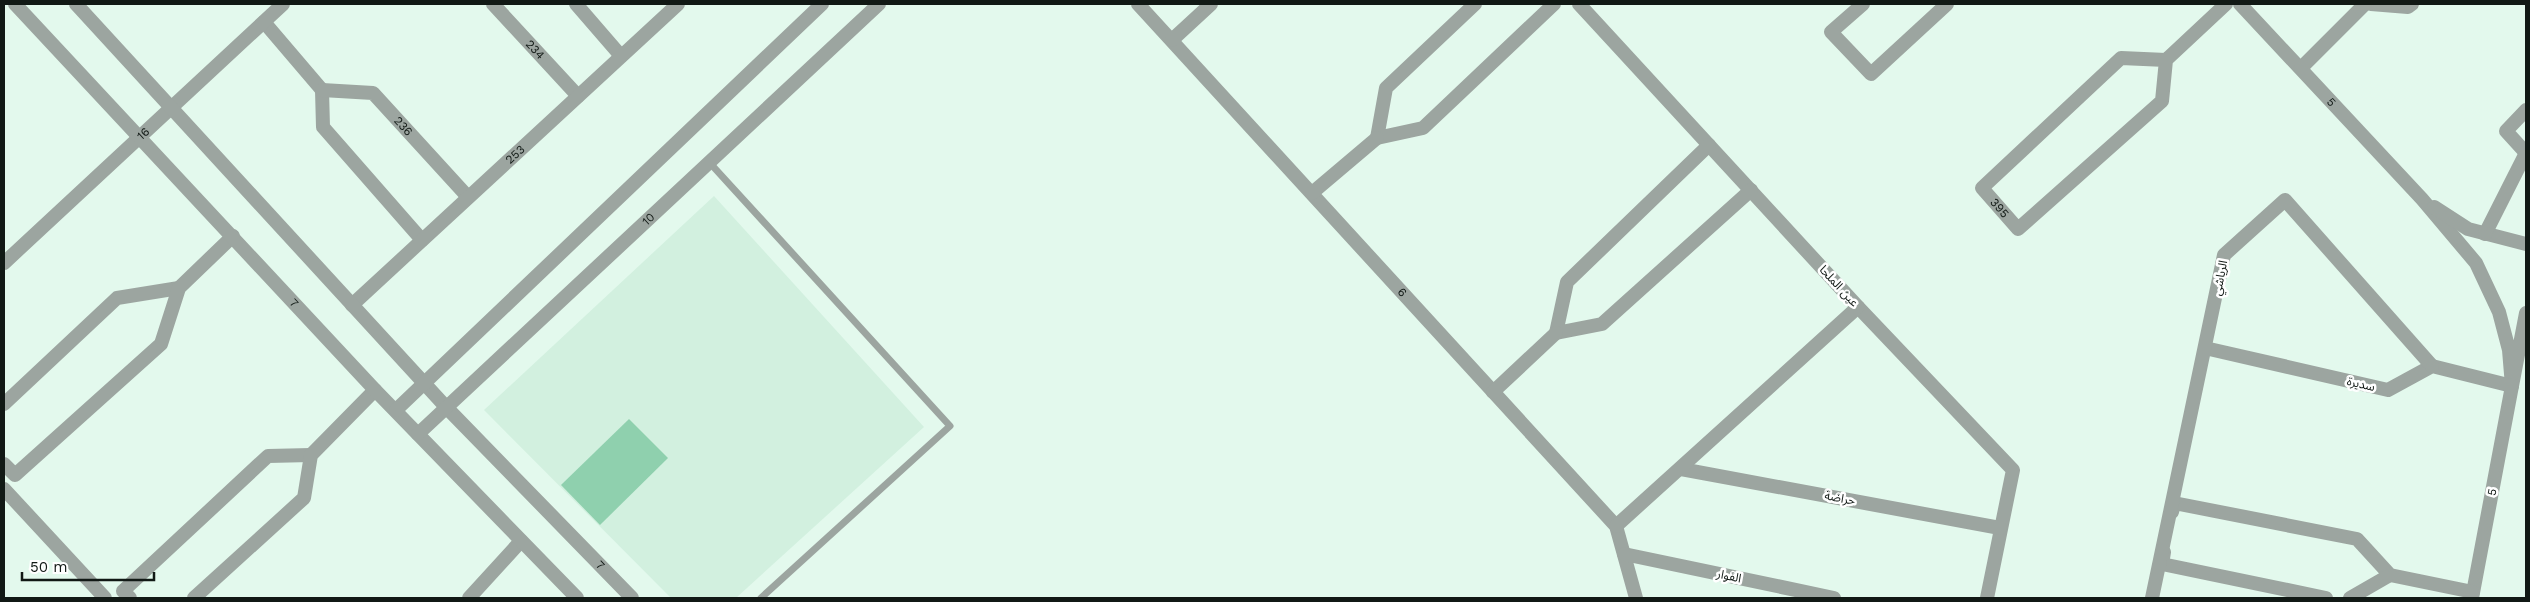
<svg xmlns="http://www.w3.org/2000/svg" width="2530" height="602" viewBox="0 0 2530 602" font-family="'Work Sans','Noto Sans Arabic',sans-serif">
<rect width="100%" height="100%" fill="#e3f9ed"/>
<path fill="#d2f0df" d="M714 196 924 427 736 598H671L484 410Z"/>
<path fill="#8fd0ae" d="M629 419 668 458 600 525 561 485Z"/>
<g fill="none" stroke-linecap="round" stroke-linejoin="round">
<path stroke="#9ca5a0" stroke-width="7" d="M709 162 950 426 761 598"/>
<g stroke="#9ca5a0" stroke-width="14">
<path id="s1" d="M493 4 578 96"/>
<path d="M576 4 621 56"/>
<path id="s2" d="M1138 4 1616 526 1636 598"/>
<path d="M1475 4 1386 88 1377 138 1423 128 1554 4"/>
<path d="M1579 4 1858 307 2013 470 1987 598"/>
<path d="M1863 4 1831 32 1871 74 1947 4"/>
<path id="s3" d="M2240 4 2422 199 2476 263 2499 312 2509 350 2512 386 2526 313"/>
<path d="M2371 4 2408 7 2412 4"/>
<path d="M264 22 322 90 323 127 422 240"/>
<path d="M1172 40 1211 4"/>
<path id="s4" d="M2166 60 2121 58 1982 188 2018 229 2162 101 2166 60 2226 4"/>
<path d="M2301 68 2365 4"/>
<path id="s5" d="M322 90 373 93 468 197"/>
<path d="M2526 110 2506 131 2526 153"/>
<path d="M1709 145 1567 282 1556 333 1602 324 1751 190"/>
<path d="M1312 193 1377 138"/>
<path d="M2434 207 2468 229 2526 244"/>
<path d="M2485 234 2526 153"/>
<path id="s6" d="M4 263 283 4"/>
<path id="s7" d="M352 305 678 4"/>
<path d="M2205 348 2388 390 2432 366 2512 386 2472 598"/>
<path d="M1493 392 1556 333"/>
<path d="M4 404 117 298 179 288"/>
<path d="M4 464 15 475 161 344 179 288 233 236"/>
<path d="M1681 469 2000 528"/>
<path d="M4 489 105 598"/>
<path d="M2172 512 2174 503 2357 539 2390 575 2473 592"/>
<path d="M1616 526 1858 307"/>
<path d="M2164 552 2162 564 2326 598"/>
<path d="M1624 554 1834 598"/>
<path d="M130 598 123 591 268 456 311 455"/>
<path d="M194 598 304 498 311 455 375 390"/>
<path d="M469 598 521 541"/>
<path d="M2152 598 2224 255 2285 200 2432 366"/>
<path d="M2350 598 2390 575"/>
</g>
<g stroke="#9ca5a0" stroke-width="14">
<path id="s8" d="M15 4 375 390 577 598"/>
<path id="s9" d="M76 4 446 407 632 598"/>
<path d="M396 410 822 4"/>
<path id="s10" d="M418 434 879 4"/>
</g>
</g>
<g text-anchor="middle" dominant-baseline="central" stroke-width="5" stroke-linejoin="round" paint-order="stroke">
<g font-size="12" fill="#111915" stroke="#fff">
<text stroke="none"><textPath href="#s1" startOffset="62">234</textPath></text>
<text stroke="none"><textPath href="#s3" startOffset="134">5</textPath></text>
<text stroke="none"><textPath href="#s5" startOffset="96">236</textPath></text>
<text stroke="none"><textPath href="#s6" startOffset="190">16</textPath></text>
<text stroke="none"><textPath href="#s7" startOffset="222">253</textPath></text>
<text stroke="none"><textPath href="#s4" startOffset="262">395</textPath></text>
<text stroke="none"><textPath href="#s10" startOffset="315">10</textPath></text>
<text transform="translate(2220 278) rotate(-79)">الرياشي</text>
<text transform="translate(1839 286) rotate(47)">عين الملحا</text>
<text stroke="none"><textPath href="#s2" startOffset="391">6</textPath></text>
<text stroke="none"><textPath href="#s8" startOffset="409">7</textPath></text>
<text transform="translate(2361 384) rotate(13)">سديرة</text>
<text transform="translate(2492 492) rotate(-79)">5</text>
<text transform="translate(1840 498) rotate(11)">حراضة</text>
<text stroke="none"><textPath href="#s9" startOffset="768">7</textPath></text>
<text transform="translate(1729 576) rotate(12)">الفوار</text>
</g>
</g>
<rect width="2530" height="602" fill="none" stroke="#111915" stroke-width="10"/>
<path d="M22 572v8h132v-8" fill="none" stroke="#111915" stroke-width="2.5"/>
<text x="30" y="572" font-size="15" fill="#111915" stroke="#ffffff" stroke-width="4" paint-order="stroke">50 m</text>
</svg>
